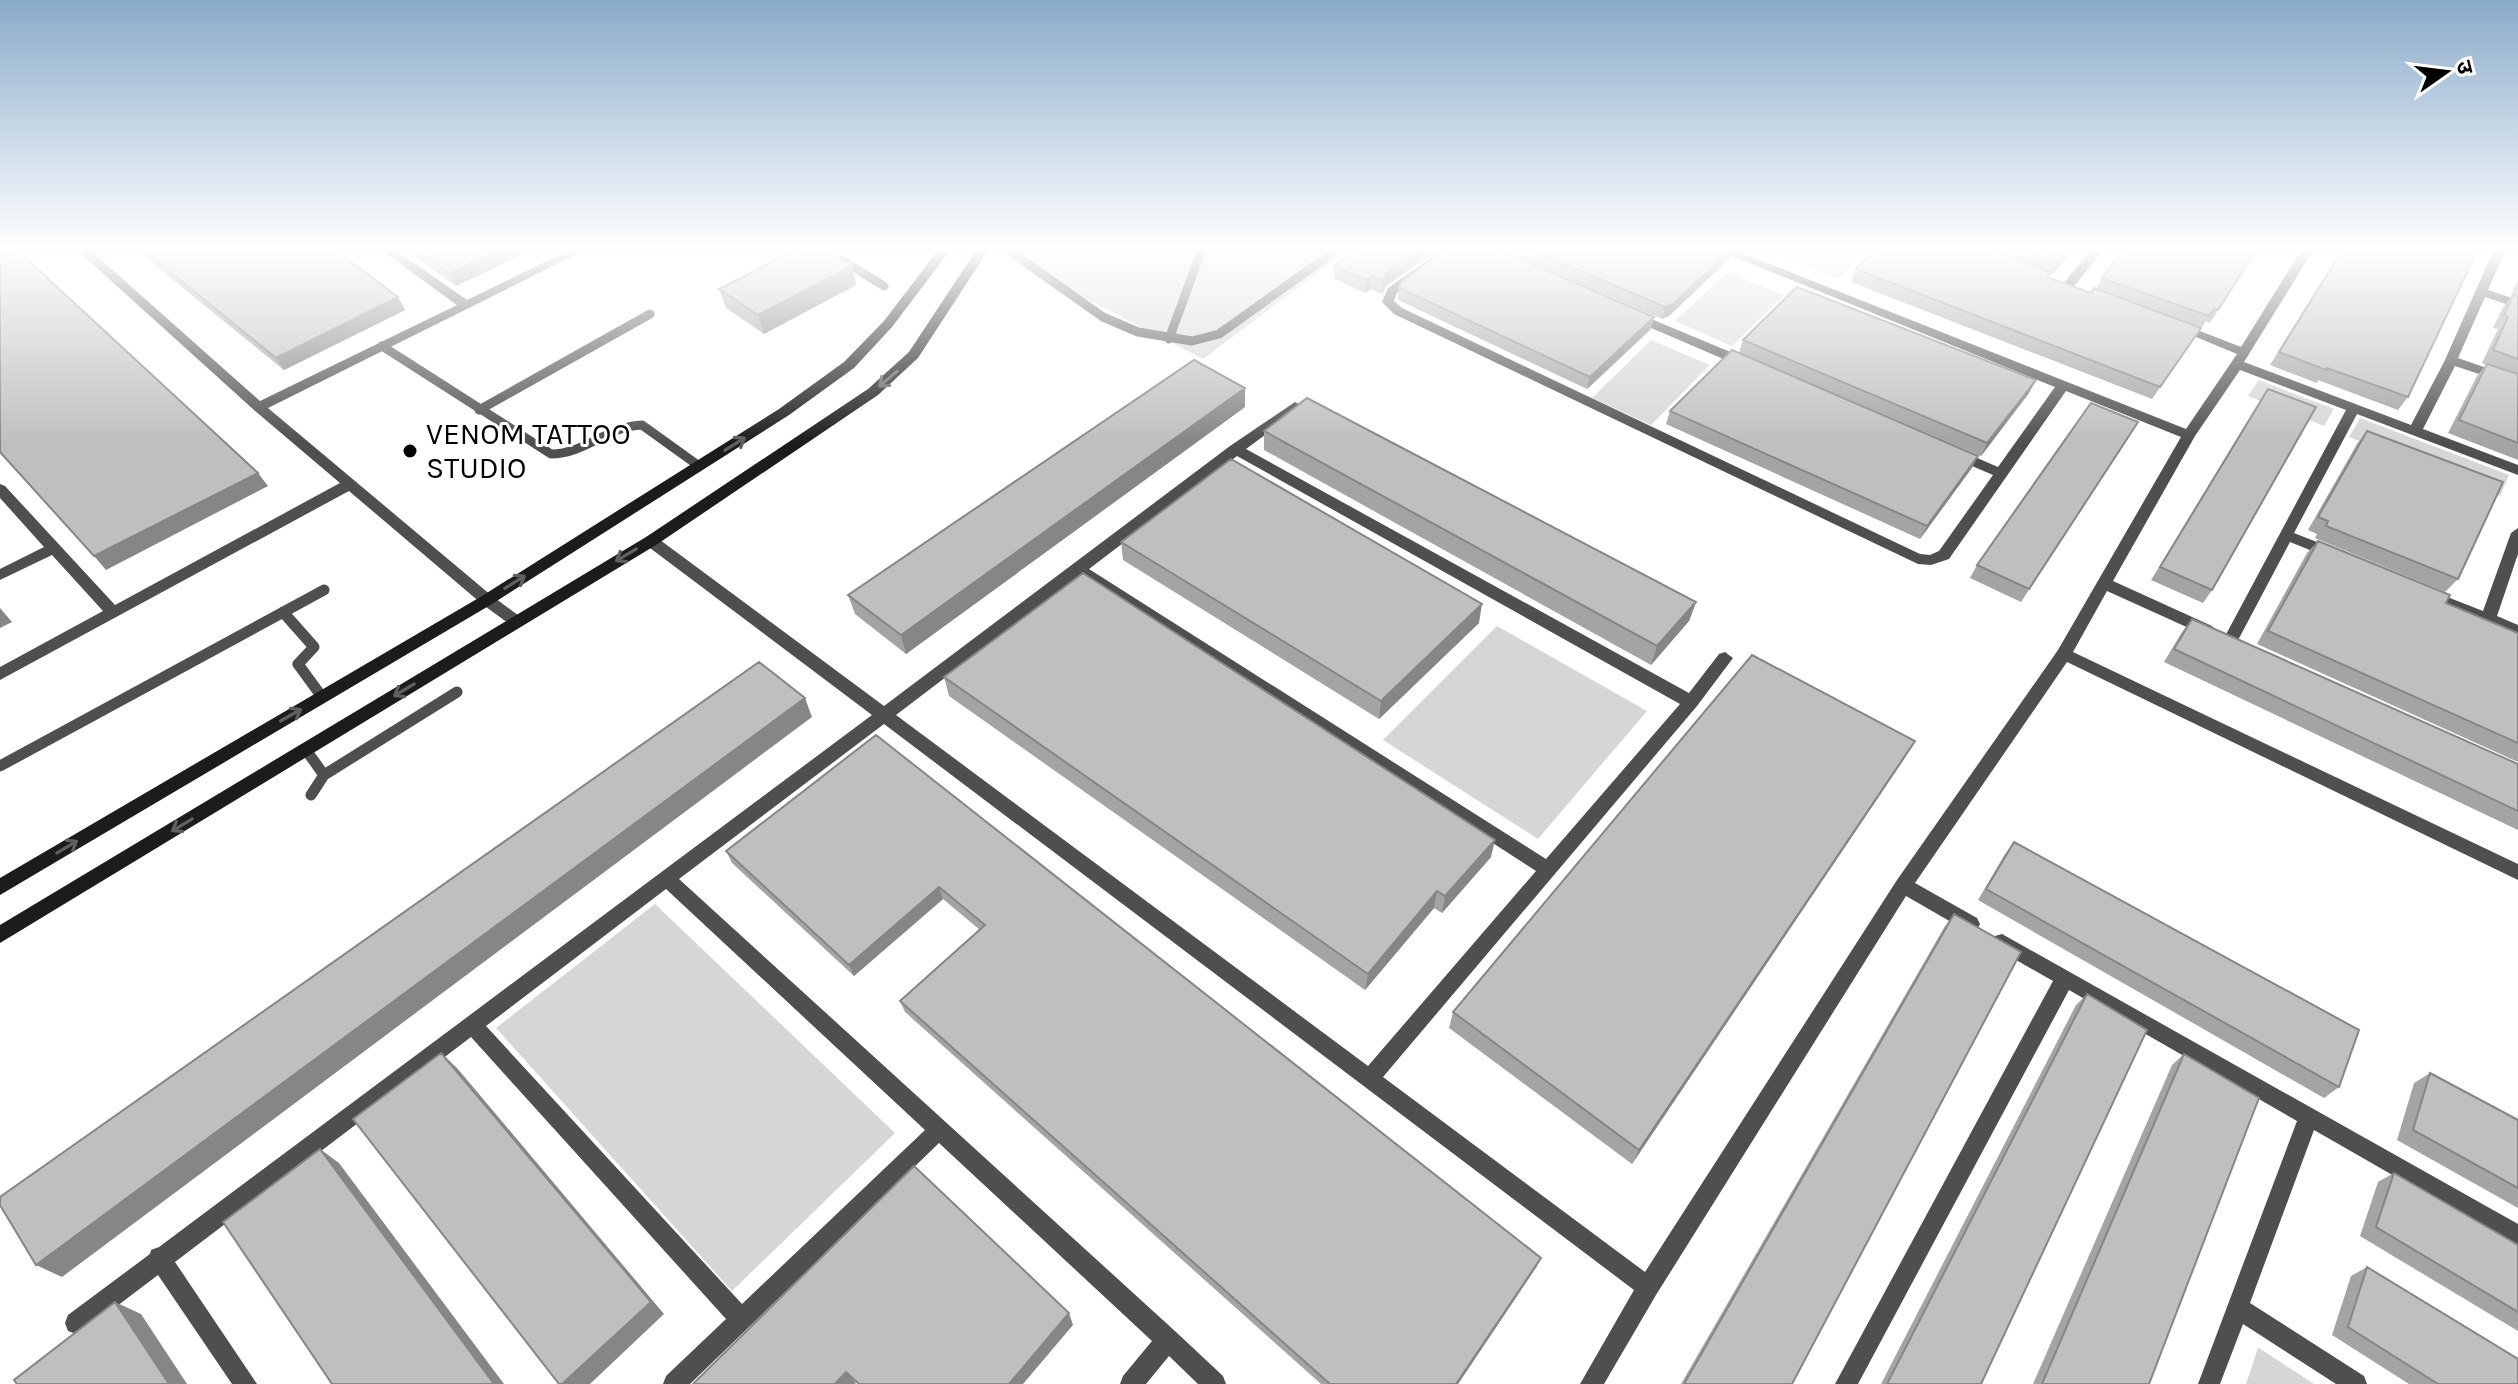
<svg xmlns="http://www.w3.org/2000/svg" width="2518" height="1384" viewBox="0 0 2518 1384" font-family="Karla,'Noto Sans Devanagari',sans-serif">
<rect width="100%" height="100%" fill="#fff"/>
<path fill="#d6d6d6" d="M1039 249H1350L1203 359 1027 268Z
M1789 249H1870L1838 279 1782 256Z
M1728 272 1784 295 1732 346 1675 321Z
M1651 340 1710 365 1651 425 1592 398Z
M2259 380 2334 409 2324 426 2248 396Z
M2360 418 2509 475 2500 496 2349 437Z
M1497 626 1647 711 1538 839 1383 740Z
M655 904 895 1133 732 1291 496 1028Z
M2258 1348H2259L2314 1384H2246Z"/>
<g fill="none" stroke-linecap="round" stroke-linejoin="round">
<path stroke="#4f4f4f" stroke-width="9" d="M1007 249 1103 317 1138 332 1192 341 1219 334 1338 249
M842 260 884 286
M1169 339 1202 249
M382 346 551 454C585 454 608 426 642 425L699 466
M479 410 650 314"/>
<path stroke="#4f4f4f" stroke-width="11" d="M283 612 314 647 298 664 322 697
M306 750 324 775
M0 766 324 590
M311 795 324 775 457 692"/>
<path fill="#4f4f4f" fill-rule="evenodd" d="M76 249H89L260 401 457 305 380 249H394L467 300 572 249H587L268 408 492 596 522 618 525 622 522 626H512L482 604 349 491 0 680V667L103 611 52 555 0 580V569L44 547 0 498V484L5 486 115 605 340 483 254 410Z
M1443 249H1457L1397 293 1394 301 1402 308 1920 554 1930 555 1939 551 1993 475 1951 457 1949 454 1951 451H1961L1998 467 2055 387 1715 249H1732L2186 429 2237 354 2172 327 2178 323 2182 324 2241 347 2302 249H2314L2244 362 2411 425 2445 360 2494 249H2506L2488 290 2518 300V308L2485 297 2458 358 2518 379V387L2455 366 2423 429 2518 465V475L2357 414 2294 533 2337 550 2339 554 2332 559 2290 542 2236 644H2226L2223 640 2346 410 2240 370 2195 436 2113 581 2212 626 2215 630 2212 634H2202L2107 591 2073 652 2518 864V880L2067 662 1915 883 1977 918 1980 924 1977 930 1971 932 1965 930 1906 896 1656 1295 1604 1384H1580L1634 1290 884 724 679 879 1176 1332 1223 1376 1226 1384H1198L1169 1356 1146 1384H1120L1123 1376 1152 1341 939 1143 690 1384H663L666 1376 726 1319 471 1037 175 1262 257 1384H232L158 1275 84 1331 76 1334 68 1331 65 1323 68 1315 150 1254 151 1250 159 1247 872 715 646 545 644 541 646 537H656L884 706 1230 446 1295 402 1302 406 1300 409 1246 449 1689 693 1719 654 1725 652 1733 658 1697 706 1383 1077 1645 1272 1897 880 2058 650 2181 437 2066 391 1949 559 1931 565 1918 564 1394 314 1382 302 1388 288ZM1237 456 1680 704 1546 859 1089 569ZM1079 576 1536 871 1368 1066 896 715ZM666 889 925 1130 742 1304 486 1026Z
M2092 249H2104L2071 290H2063V284Z
M1632 311 1752 361 1753 364 1752 367H1742L1628 318V312Z
M2518 528V554L2497 616 2518 625V637L2422 598 2419 594 2422 590 2427 589 2483 611 2511 533Z
M2002 934 2518 1224V1247L2314 1130 2250 1303 2364 1376 2367 1384H2336L2243 1324 2220 1384H2198L2297 1121 2069 990 1858 1384H1835L2053 981 1995 948 1993 942 1995 936Z"/>
<path fill="#1c1c1c" fill-rule="evenodd" d="M939 249H951L892 327 854 368 789 415 492 604 0 895V878L482 596 779 409 844 362 884 321Z
M977 249H989L918 358 878 395 656 545 0 943V925L646 537 868 389 909 352Z"/>
</g>
<path fill="#a4a4a4" d="M135 249H334L398 297 405 310 284 370Z
M404 249H534L456 286Z
M1438 249 1386 286 1382 294 1371 289 1365 293 1334 278V266Z
M1498 249H1733L1730 258 1669 316 1662 319Z
M1875 249H2073L2053 274 2050 273 2048 277 2091 293 2096 289 2102 278 2257 249 2210 323 2206 321 2152 399 1851 282 1856 269Z
M2342 249 2408 397 2398 410 2318 380 2317 383 2270 365Z
M852 266 856 285 764 334 726 308 719 289Z
M2518 279V460L2448 433 2477 376 2486 365 2482 363 2498 329 2493 328 2503 307 2513 295H2511Z
M1399 288 1654 317 1651 329 1587 389 1398 300Z
M1743 340 2029 393 1981 456 1739 353Z
M2268 389 2212 590 2203 603 2151 580Z
M1245 407 906 654 855 614 848 595Z
M1670 411 1978 456 1971 469 1920 539 1666 424Z
M2138 422 2021 602 1970 578 1977 565Z
M1264 431 1696 602 1689 621 1651 665 1264 450Z
M2367 431 2458 579 2445 592 2315 538 2317 534 2308 530 2357 444Z
M2318 541 2446 603 2518 633V762L2257 644 2307 553Z
M1121 542 1479 623 1379 719 1123 560Z
M2192 619 2518 764V830L2164 662 2182 632Z
M944 677 1491 857 1442 913 1434 908 1365 990 949 696Z
M876 735 1537 1266 1458 1384H1321L905 1012 900 1001 980 930 943 899 854 976 732 863 726 851Z
M1904 759 1632 1164 1449 1028 1453 1012Z
M2014 842 2339 1087 2324 1098 1978 900 2005 854Z
M1954 914 1792 1384H1681L1945 926Z
M2087 994 1981 1384H1881L2076 1005Z
M2184 1054 2149 1384H2033L2172 1065Z
M2430 1073 2518 1120V1208L2397 1140 2414 1083Z
M2394 1173 2518 1245V1331L2360 1236 2378 1182Z
M2367 1267 2518 1384H2409L2332 1335 2351 1276Z"/>
<path fill="#868686" d="M501 249H534L456 286 450 273Z
M1421 249H1438L1386 286 1382 294 1383 281 1387 273Z
M1731 249H1733L1730 258 1669 316 1662 319 1665 307Z
M2069 249H2073L2053 274 2059 262Z
M852 266 856 285 764 334 758 315Z
M1372 276 1371 289 1365 293 1366 280Z
M398 297 405 310 284 370 276 358Z
M1654 317 1651 329 1587 389 1590 377Z
M2036 380 2029 393 1981 456 1987 443Z
M1245 388V407L906 654 901 635Z
M1978 456 1971 469 1920 539 1927 526Z
M258 473 268 486 106 570 94 556Z
M1696 602 1689 621 1651 665 1657 646Z
M1482 604 1479 623 1379 719 1381 701Z
M0 608 12 622 0 628Z
M805 698 812 717 62 1277 36 1265Z
M1915 741 1904 759 1632 1164 1639 1150Z
M1495 840 1491 857 1442 913 1445 896Z
M939 887 943 899 854 976 849 965Z
M1437 891 1434 908 1365 990 1368 974Z
M441 1053 457 1068 664 1314 590 1384H562Z
M320 1149 339 1163 504 1384H494Z
M1541 1258 1537 1266 1458 1384H1456Z
M115 1302 141 1314 187 1384H169Z
M1069 1313 1073 1325 1023 1384H1009Z
M846 1372 856 1383 855 1384H835Z"/>
<path fill="#bfbfbf" stroke="#868686" stroke-width="2" d="M0 249H16L258 473 94 556 0 452Z
M142 249H334L398 297 276 358Z
M415 249H501L450 273Z
M798 249H824L852 266 758 315 719 289Z
M1358 249H1421L1387 273 1383 281 1372 276 1366 280 1334 266Z
M1446 249H1497L1654 317 1590 377 1399 288 1401 282Z
M1529 249H1731L1673 304 1665 307Z
M1875 249H1990L2051 272 2047 277 2091 293 2094 288 2201 328 2160 387 1856 269Z
M2024 249H2069L2059 262Z
M2124 249H2257L2218 310 2214 309 2209 316 2102 278Z
M2343 249H2478L2408 397 2327 368 2326 370 2279 352Z
M1797 287 2036 380 1987 443 1743 340Z
M2513 295 2518 296V359L2493 350 2508 317 2504 315Z
M1732 350 1978 456 1927 526 1670 411Z
M1194 360 1245 388 901 635 848 595Z
M2487 364 2518 374V443L2459 420Z
M2268 389 2316 407 2212 590 2160 567Z
M1307 398 1696 602 1657 646 1264 431Z
M2091 403 2138 422 2029 589 1977 565Z
M2367 431 2503 482 2458 579 2326 526 2328 521 2318 517Z
M1231 459 1482 604 1381 701 1121 542Z
M2318 541 2450 595 2446 603 2518 633V743L2268 631Z
M1083 573 1495 840 1445 896 1437 891 1368 974 944 677Z
M2192 619 2518 764V811L2174 649Z
M1752 655 1915 741 1639 1150 1453 1012Z
M759 662 805 698 36 1265 0 1205V1197Z
M876 735 1541 1258 1456 1384H1330L900 1001 985 925 939 887 849 965 726 851Z
M2014 842 2359 1030 2339 1087 1986 889Z
M1954 914 2021 952 1792 1384H1684Z
M2087 994 2147 1030 1981 1384H1887Z
M441 1053 651 1302 562 1384H559L353 1119Z
M2184 1054 2259 1098 2149 1384H2042Z
M2430 1073 2518 1120V1188L2413 1130Z
M320 1149 494 1384H332L223 1222Z
M914 1166 1069 1313 1009 1384H859L846 1372 835 1384H693Z
M2394 1173 2518 1245V1312L2376 1227Z
M2367 1267 2518 1359V1384H2438L2348 1327Z
M115 1302 169 1384H17L14 1380Z"/>
<defs><path id="oneway-shaft" d="M-6 0H5M1.5-3L5.5 0L1.5 3" fill="none" stroke-width="1.6" stroke-linecap="round" stroke-linejoin="round" transform="scale(2)"/></defs>
<g stroke="#606060">
<use href="#oneway-shaft" transform="translate(888 379) rotate(139)"/>
<use href="#oneway-shaft" transform="translate(735 444) rotate(-32)"/>
<use href="#oneway-shaft" transform="translate(626 555) rotate(149)"/>
<use href="#oneway-shaft" transform="translate(515 582) rotate(-32)"/>
<use href="#oneway-shaft" transform="translate(404 690) rotate(149)"/>
<use href="#oneway-shaft" transform="translate(291 715) rotate(-30)"/>
<use href="#oneway-shaft" transform="translate(182 825) rotate(149)"/>
<use href="#oneway-shaft" transform="translate(67 847) rotate(-31)"/>
</g>
<linearGradient id="sky" x2="0" y2="1"><stop stop-color="#8aabca"/><stop offset="0.56" stop-color="#fff"/><stop offset="1" stop-color="#fff" stop-opacity="0"/></linearGradient>
<rect width="2518" height="443" fill="url(#sky)"/>
<circle fill="#000" stroke="#fff" stroke-width="3" cx="410" cy="451" r="8"/>
<g text-anchor="middle" dominant-baseline="central" stroke-width="6" stroke-linejoin="round" paint-order="stroke">
<g font-size="30" fill="#000" stroke="#fff" text-anchor="start">
<text x="426" y="434">VENOM TATTOO<tspan x="426" dy="34">STUDIO</tspan></text>
</g>
</g>
<g transform="translate(2446 72) rotate(76)" stroke="#ffffff" stroke-width="6" paint-order="stroke">
<path d="M0-6L14 30L0 20L-14 30Z" fill="#000000"/>
<text y="-12" font-size="22" font-weight="bold" text-anchor="middle" fill="#000000">उ</text>
</g>
</svg>
